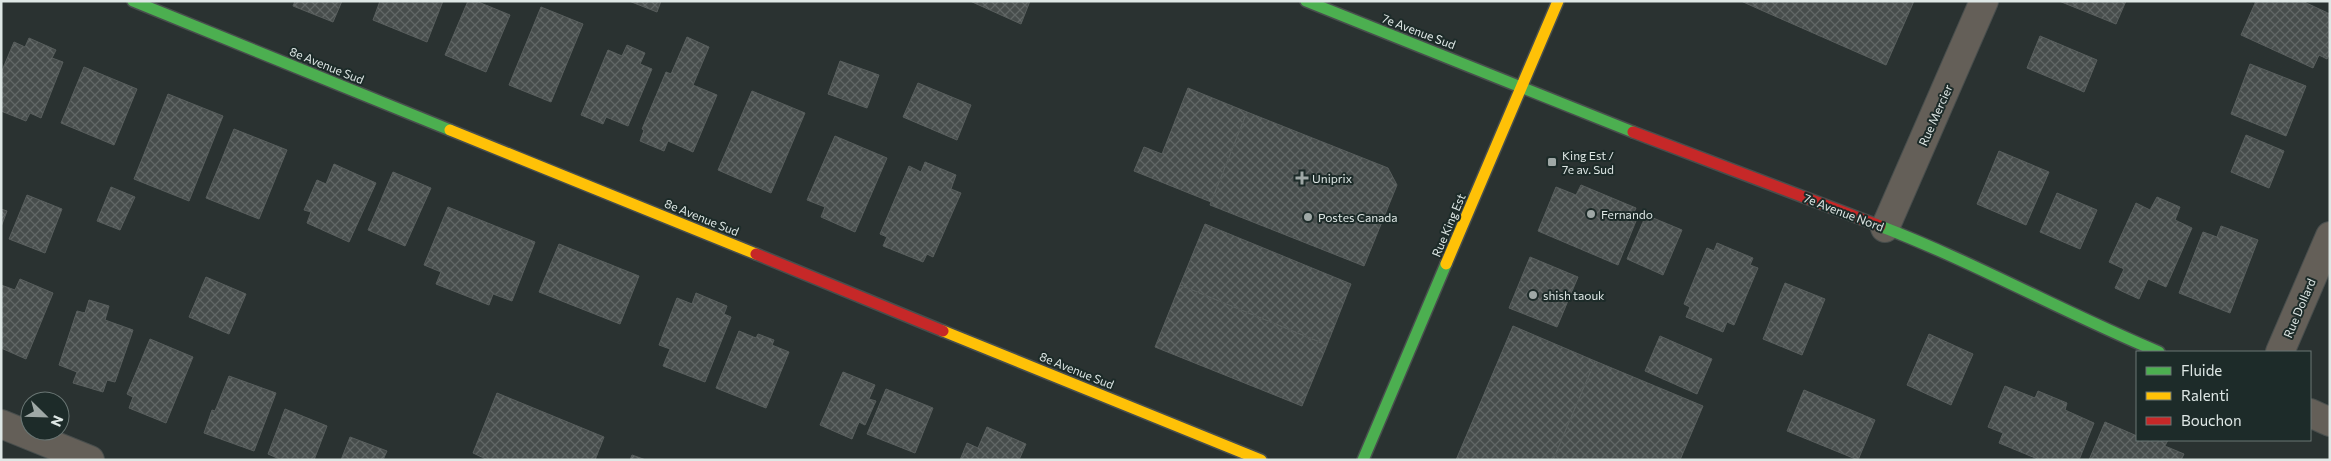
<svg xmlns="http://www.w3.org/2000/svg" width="2331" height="461" viewBox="0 0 2331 461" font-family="Commissioner,sans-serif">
<defs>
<pattern id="building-cross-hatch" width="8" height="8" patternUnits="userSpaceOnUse" patternTransform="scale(1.25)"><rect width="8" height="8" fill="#474d4c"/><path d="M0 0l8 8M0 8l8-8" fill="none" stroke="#616766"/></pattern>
</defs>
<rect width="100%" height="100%" fill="#2a3231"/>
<path fill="url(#building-cross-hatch)" stroke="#585e5d" d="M295 1H342L333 22 293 6Z
M380 1H443L427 42 373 20Z
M468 1H476L510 15 486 72 445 55Z
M629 1H661L657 12Z
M970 1H1030L1021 24Z
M1741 1H1765L1761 10Z
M1765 1H1914L1886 65 1761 10Z
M2059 1H2126L2116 24Z
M2256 1H2302L2330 14V53L2327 59 2319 55 2313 68 2241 35Z
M541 7 583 24 551 102 509 85Z
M2040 36 2097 60 2084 92 2027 68Z
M687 37 709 47 693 85 717 95 693 152 668 141 664 151 640 141 644 130 642 129 666 72 671 74Z
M29 38 56 50 52 58 63 62 41 118 30 113 26 121 1 111V73L14 42 25 47Z
M627 45 645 53 640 64 652 69 628 126 606 117 603 124 581 115 608 50 622 56Z
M840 61 879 75 867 108 828 94Z
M2250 64 2306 86 2286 136 2231 114Z
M84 67 137 89 114 145 61 123Z
M918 83 971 105 957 140 903 117Z
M1188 88 1247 112 1211 202 1134 171 1144 147 1162 154Z
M752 91 805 113 771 193 718 170Z
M168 94 223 116 189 201 134 179Z
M1247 112 1388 168 1397 185 1364 266 1210 205Z
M234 129 287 150 259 219 206 198Z
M2246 135 2284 151 2269 188 2231 172Z
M835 136 887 158 855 232 821 217 825 207 807 200Z
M1999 151 2049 172 2026 225 1977 204Z
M925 162 956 175 951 189 961 193 933 257 927 254 923 262 883 246 887 237 880 234 909 166 921 172Z
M334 164 376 183 349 242 307 223 311 212 304 210 317 180 326 184Z
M393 172 431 188 405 246 368 230Z
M1581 185 1636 208 1631 219 1636 221 1618 265 1538 231 1556 187 1576 195Z
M111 187 135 197 120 230 97 221Z
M2057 193 2097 210 2080 249 2040 232Z
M27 195 62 209 45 253 9 239Z
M2157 197 2180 207 2175 220 2192 228 2166 287 2148 279 2139 299 2115 288 2124 269 2109 262 2136 203 2150 210Z
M448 207 535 242 512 301 493 294 489 305 436 284 441 272 424 265Z
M1 209 7 211 1 227Z
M1646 215 1682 230 1663 275 1627 259Z
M1205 224 1351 284 1327 345 1180 285Z
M2221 226 2258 240 2230 313 2179 293 2203 232 2217 237Z
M1717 243 1753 258 1750 265 1758 268 1734 325 1727 322 1723 332 1686 317 1690 307 1684 304 1707 248 1714 251Z
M559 244 639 276 620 324 539 292Z
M1530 257 1578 277 1557 327 1509 308Z
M206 277 246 294 229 334 189 317Z
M20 279 53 293 26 359 1 348V285L15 290Z
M1785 283 1825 299 1802 355 1763 339Z
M1180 285 1327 345 1302 406 1155 347Z
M696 293 727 306 724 314 731 317 705 382 663 366 670 349 659 345 677 298 692 304Z
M89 300 109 306 105 320 133 330 115 382 107 380 103 392 73 383 77 372 59 365 77 311 85 313Z
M1513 326 1595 361 1553 460H1456Z
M739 331 756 338 758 334 774 340 772 345 789 352 766 408 716 388Z
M1929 334 1973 354 1951 405 1907 385Z
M1660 336 1712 359 1697 394 1645 371Z
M150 339 193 357 166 423 129 408 133 397 127 394Z
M1595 361 1703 406 1680 460H1553Z
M843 372 875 385 869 399 876 401 865 425 859 422 852 439 820 425Z
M229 376 276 393 254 451 204 433 212 410 215 411Z
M2005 386 2035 398 2038 391 2067 403 2065 410 2094 423 2079 460H2040L1999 443 2003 433 1988 427Z
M886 389 933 408 915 453 867 434Z
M1804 390 1875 420 1858 460 1787 431Z
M497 393 604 437 595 460H488L473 453Z
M285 409 327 426 314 460H282L268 454Z
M2105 422 2137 436V440H2168L2165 446 2184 454 2181 460H2089Z
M987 427 1026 444 1019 460H960L967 443 978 448Z
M350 437 387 451 383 460H341Z
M632 455 646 460H630Z"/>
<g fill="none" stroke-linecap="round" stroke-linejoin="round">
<defs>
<path id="street" d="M1885 228 1984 1
M2280 352 2330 236
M2310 413 2330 422
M1 424 90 460"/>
<path id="fast" d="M133 1 450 130
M1306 1 1633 132
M1880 226C1976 263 2065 313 2159 352
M1363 460 1446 264"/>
<path id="slow" d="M450 130 756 254
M1446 264 1558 1
M943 331 1261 460"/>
<path id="jam" d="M1633 132 1880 226
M756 254 943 331"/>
</defs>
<use href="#street" stroke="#484e4d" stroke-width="30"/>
<use href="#fast" stroke="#484e4d" stroke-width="14"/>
<use href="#slow" stroke="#484e4d" stroke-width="14"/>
<use href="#jam" stroke="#484e4d" stroke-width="14"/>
<use href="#street" stroke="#645f58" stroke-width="28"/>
<use href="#fast" stroke="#4caf50" stroke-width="11"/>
<use href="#slow" stroke="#ffc107" stroke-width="11"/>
<use href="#jam" stroke="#c62828" stroke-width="11"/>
</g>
<g fill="#9fa8a6" stroke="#1d2b29" stroke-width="2">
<rect x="1547" y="157" width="10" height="10" rx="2.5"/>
<path d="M1299.5 170.5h5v5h5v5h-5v5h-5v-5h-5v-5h5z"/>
<circle cx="1591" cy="214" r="5"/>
<circle cx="1308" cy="217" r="5"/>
<circle cx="1533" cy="295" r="5"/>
</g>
<g text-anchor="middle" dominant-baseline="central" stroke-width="4" stroke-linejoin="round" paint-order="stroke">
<g font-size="12" fill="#dee7e5" stroke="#1d2b29">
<text transform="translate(1419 31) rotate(21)">7e Avenue Sud</text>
<text transform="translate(327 65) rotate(22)">8e Avenue Sud</text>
<text transform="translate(1935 115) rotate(-66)">Rue Mercier</text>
<text transform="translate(1844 212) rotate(21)">7e Avenue Nord</text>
<text transform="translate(702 217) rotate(22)">8e Avenue Sud</text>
<text transform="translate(1448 225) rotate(-67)">Rue King Est</text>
<text transform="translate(2299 308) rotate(-67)">Rue Dollard</text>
<text transform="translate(1077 370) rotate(22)">8e Avenue Sud</text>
</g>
<g font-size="12" fill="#dee7e5" stroke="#1d2b29" text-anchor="start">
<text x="1562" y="155">King Est /<tspan x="1562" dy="14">7e av. Sud</tspan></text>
<text x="1312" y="178">Uniprix</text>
<text x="1601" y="214">Fernando</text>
<text x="1318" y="217">Postes Canada</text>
<text x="1543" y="295">shish taouk</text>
</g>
</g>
<rect width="2331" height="461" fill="none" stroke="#dee7e5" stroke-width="5"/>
<rect x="2136" y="351" width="175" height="90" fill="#1d2b29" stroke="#6a7674"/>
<rect x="2146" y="367" width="25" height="8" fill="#4caf50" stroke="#6a7674"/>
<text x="2181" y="376" font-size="15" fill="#dee7e5">Fluide</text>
<rect x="2146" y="392" width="25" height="8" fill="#ffc107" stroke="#6a7674"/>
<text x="2181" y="401" font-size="15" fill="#dee7e5">Ralenti</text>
<rect x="2146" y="417" width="25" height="8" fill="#c62828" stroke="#6a7674"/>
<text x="2181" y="426" font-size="15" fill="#dee7e5">Bouchon</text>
<g transform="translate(45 416) rotate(113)"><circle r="24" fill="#1d2b29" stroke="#6a7674"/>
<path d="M0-4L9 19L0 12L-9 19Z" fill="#9fa8a6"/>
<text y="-8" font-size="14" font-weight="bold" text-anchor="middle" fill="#dee7e5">N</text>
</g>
</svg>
